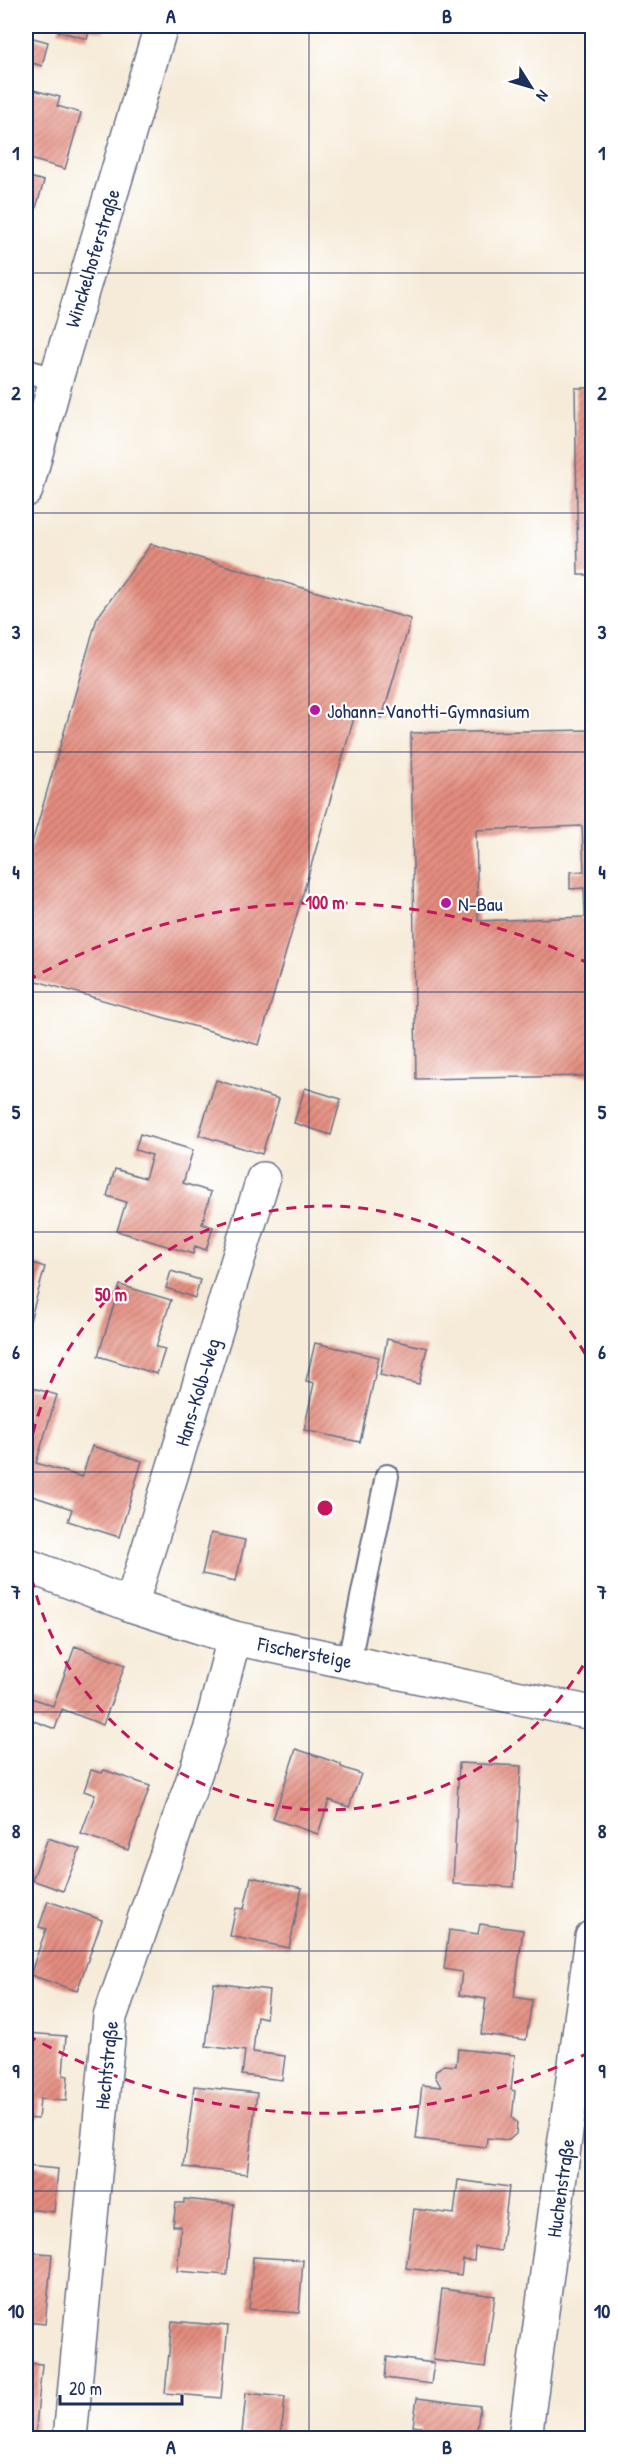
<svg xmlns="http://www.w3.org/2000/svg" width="618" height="2464" viewBox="0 0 618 2464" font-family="'Patrick Hand',sans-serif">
<defs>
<pattern id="building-hatch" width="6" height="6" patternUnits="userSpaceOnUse" patternTransform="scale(1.5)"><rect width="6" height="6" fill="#e48c7e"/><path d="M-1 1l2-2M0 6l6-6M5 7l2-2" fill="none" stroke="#b8736a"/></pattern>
</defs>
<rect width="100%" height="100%" fill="#fff"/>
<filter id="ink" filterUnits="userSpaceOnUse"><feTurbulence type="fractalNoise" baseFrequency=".0167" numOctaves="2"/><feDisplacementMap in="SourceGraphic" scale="12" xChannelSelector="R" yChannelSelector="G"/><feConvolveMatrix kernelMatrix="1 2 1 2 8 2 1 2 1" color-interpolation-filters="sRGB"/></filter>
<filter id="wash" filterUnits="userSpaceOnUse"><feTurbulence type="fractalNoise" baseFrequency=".008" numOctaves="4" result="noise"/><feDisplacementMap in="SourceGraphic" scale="24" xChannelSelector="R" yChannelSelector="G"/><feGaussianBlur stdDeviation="1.35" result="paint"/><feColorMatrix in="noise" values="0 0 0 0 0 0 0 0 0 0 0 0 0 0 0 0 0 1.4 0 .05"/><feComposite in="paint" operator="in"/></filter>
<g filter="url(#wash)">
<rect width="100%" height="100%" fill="#f6ebd8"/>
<g id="blocks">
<path fill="url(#building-hatch)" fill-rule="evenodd" d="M60 26H105L103 32 90 29 87 39 58 31Z
M26 36 48 42 42 66 26 61Z
M26 88 60 97 57 106 81 113 65 169 26 158Z
M26 176 44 181 33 218 26 216Z
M575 388H592V575H578Z
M151 544 411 619 382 718 356 711 259 1045 26 978V864L97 618Z
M592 730V1076L416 1079 411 733ZM582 826 584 871 570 872V889L584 888 585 917 478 921 476 830Z
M216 1080 279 1099 262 1154 199 1135Z
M305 1088 341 1099 331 1135 294 1123Z
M140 1134 193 1150 183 1183 211 1192 202 1224 213 1227 206 1250 195 1246 193 1254 117 1231 126 1202 107 1196 115 1169 145 1178 152 1155 135 1150Z
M26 1261 45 1267 26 1335Z
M171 1271 200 1280 195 1298 166 1288Z
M120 1285 171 1300 156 1347 165 1349 157 1374 98 1356Z
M387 1339 427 1348 419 1384 380 1375Z
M315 1343 379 1357 360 1442 304 1430 314 1383 306 1381Z
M26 1386 57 1395 36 1463 82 1477 92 1446 142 1461 119 1537 68 1521 72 1509 26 1494Z
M211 1533 245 1540 236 1581 202 1574Z
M75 1646 125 1665 103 1725 62 1709 55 1729 26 1718V1706L29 1697 53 1706Z
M296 1749 341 1764V1767L361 1774 349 1807 329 1800 318 1834 273 1819Z
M459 1763 521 1766 514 1887 453 1884Z
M91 1770 102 1773 104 1770 150 1786 128 1850 81 1834 95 1795 84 1791Z
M48 1838 80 1849 63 1891 32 1880Z
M251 1877 302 1888 289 1948 230 1936 236 1908 244 1909Z
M48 1901 102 1920 77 1991 30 1975 46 1929 39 1927Z
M480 1924 523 1930 514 1997 532 2000 526 2040 481 2034 486 1999 459 1995 462 1972 444 1969 449 1930 478 1934Z
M214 1983 269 1990 266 2018 257 2016 253 2052 285 2056 282 2080 242 2075 245 2051 206 2046Z
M26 2033 66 2036 63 2075 68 2076 66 2101 40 2099 38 2119 26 2118Z
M458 2049 515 2055 511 2090 515 2091 512 2118 517 2123 516 2134 509 2140 487 2138 486 2147 416 2139 422 2085 441 2087 435 2076 436 2070 444 2065 456 2066Z
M194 2086 257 2093 247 2174 184 2167Z
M26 2166 58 2169 54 2212 26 2209Z
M458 2180 509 2187 501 2251 475 2247 474 2261 463 2260 461 2275 406 2268 414 2209 454 2214Z
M184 2199 234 2204 227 2275 177 2271 181 2226H173L176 2203H184Z
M26 2252 52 2254 45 2324 26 2322Z
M253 2257 303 2260 299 2313 249 2309Z
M442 2289 495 2296 485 2367 433 2360Z
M172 2321 228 2326 221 2398 165 2393Z
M387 2357 434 2363 431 2384 385 2378Z
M26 2363 42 2364 35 2438 26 2437Z
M246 2393 285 2397 281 2438 242 2433Z
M590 2396H592V2426L586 2425Z
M417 2398 480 2406 476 2438H419L421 2427 413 2426Z"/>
</g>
</g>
<g filter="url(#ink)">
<use href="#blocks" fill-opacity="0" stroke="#687189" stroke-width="1.5"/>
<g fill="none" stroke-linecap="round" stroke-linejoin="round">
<defs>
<path id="service" d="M26 371 56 379
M349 1661 387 1476"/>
<path id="minor" d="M131 1605 263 1179
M70 2438 110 2017 210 1731 234 1638
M525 2438 592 1937"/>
<path id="tertiary" d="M26 490 56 379 161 26
M26 1565 131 1605 234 1638 592 1713"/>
</defs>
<use href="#service" stroke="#687189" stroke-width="26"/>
<use href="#minor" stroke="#687189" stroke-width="36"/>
<use href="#tertiary" stroke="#687189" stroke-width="36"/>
<use href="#service" stroke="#fff" stroke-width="22"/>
<use href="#minor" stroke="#fff" stroke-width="33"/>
<use href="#tertiary" stroke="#fff" stroke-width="33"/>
</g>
</g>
<path fill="none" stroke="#1b2f5e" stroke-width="1.5" stroke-opacity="0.55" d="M309 26V2438M26 273H592M26 513H592M26 752H592M26 992H592M26 1232H592M26 1472H592M26 1712H592M26 1951H592M26 2191H592"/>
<g fill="none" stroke="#c2185b" stroke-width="3" stroke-dasharray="10 8">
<path d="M592 1650A302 302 0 0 1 26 1547M26 1469A302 302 0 0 1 592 1366"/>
<path d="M590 2052A605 605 0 0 1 27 2035M27 981A605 605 0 0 1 590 964"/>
</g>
<g fill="#b5179e" stroke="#fff" stroke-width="2">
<circle cx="315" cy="710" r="6"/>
<circle cx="446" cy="903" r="6"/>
</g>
<g text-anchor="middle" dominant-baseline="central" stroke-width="4.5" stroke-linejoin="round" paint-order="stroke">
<g font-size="20" fill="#1b2f5e" stroke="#fff">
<text transform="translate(92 258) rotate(-73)">Winckelhoferstraße</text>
<text transform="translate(197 1392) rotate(-73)">Hans-Kolb-Weg</text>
<text transform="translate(305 1652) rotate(11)">Fischersteige</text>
<text transform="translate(106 2065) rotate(-84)">Hechtstraße</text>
<text transform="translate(560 2188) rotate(-82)">Huchenstraße</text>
</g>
<g font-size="20" fill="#1b2f5e" stroke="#fff" text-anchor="start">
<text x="327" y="710">Johann-Vanotti-Gymnasium</text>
<text x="458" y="903">N-Bau</text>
</g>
</g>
<circle cx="325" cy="1508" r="9" fill="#c2185b" stroke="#fff" stroke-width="3"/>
<g font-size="18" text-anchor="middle" font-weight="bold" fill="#c2185b" stroke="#fff" stroke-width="4.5" stroke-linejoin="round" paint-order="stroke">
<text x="325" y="909">100 m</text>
<text x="111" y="1301">50 m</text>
</g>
<rect width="618" height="2464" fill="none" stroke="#fff" stroke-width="66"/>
<g transform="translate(531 87) rotate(127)" stroke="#ffffff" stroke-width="4.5" paint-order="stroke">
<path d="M0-4.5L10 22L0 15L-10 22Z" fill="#1b2f5e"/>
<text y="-9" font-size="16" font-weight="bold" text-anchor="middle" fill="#1b2f5e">N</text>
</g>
<path d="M60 2395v9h122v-9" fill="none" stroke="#1b2f5e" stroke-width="3"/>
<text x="69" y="2395" font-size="18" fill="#1b2f5e" stroke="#ffffff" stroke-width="4.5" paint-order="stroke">20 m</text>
<rect x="33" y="33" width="552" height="2398" fill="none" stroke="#1b2f5e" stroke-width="2"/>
<g font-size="20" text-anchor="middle" font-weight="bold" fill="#1b2f5e">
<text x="171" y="23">A</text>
<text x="447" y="23">B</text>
<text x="16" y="160">1</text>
<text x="602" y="160">1</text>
<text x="16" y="400">2</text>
<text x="602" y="400">2</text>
<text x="16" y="639">3</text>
<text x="602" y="639">3</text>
<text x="16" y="879">4</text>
<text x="602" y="879">4</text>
<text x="16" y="1119">5</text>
<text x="602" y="1119">5</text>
<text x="16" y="1359">6</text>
<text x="602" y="1359">6</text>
<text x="16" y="1599">7</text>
<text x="602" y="1599">7</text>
<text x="16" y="1838">8</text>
<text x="602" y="1838">8</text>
<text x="16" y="2078">9</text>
<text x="602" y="2078">9</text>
<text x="16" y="2318">10</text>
<text x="602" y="2318">10</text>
<text x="171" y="2454">A</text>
<text x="447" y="2454">B</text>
</g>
</svg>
